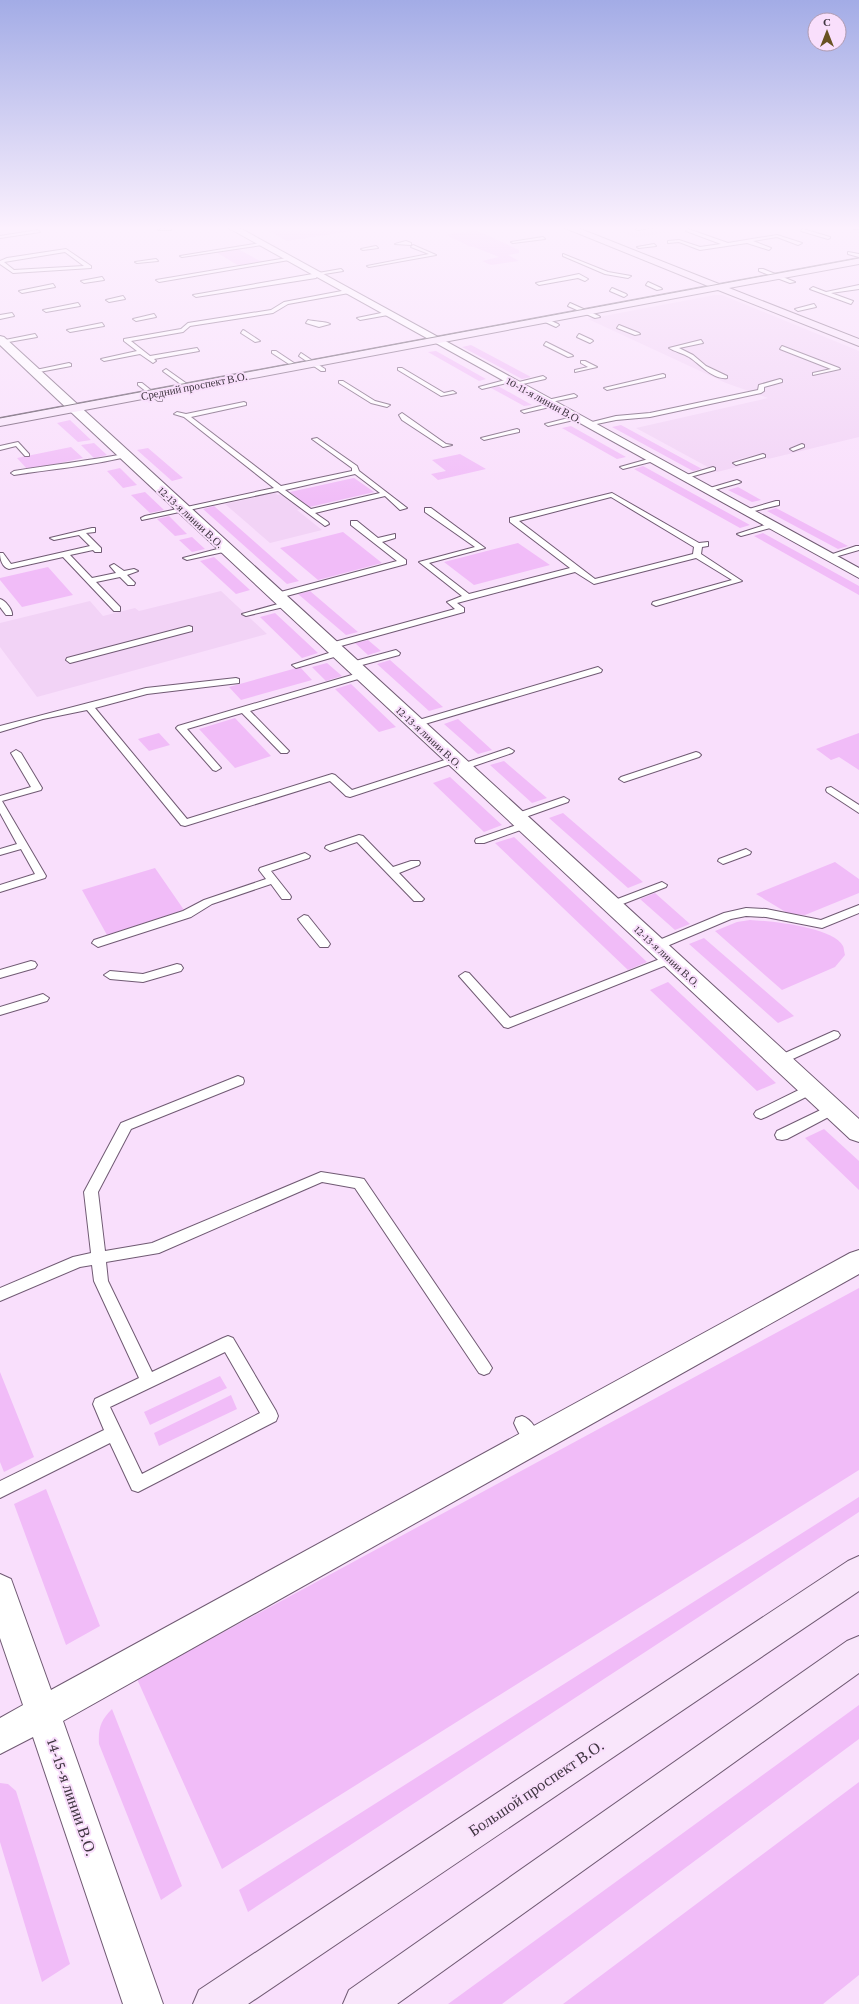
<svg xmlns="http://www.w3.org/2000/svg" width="859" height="2004" viewBox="0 0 859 2004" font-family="'Crimson Pro',serif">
<rect width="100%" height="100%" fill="#f9dffc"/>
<path fill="#f2d3f6" d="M607 226H704L636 238Z
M715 295H722L859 351V437L768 459 759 454 732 461 741 466 717 472 636 428 768 398 726 383 588 319Z
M354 478 374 492 297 510 322 530 270 543 225 504 275 493 278 495Z
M221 591 267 634 37 697 0 647V623L90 601 103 616 135 608 139 611Z"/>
<path fill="#f1bcf8" d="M260 226H386L287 241Z
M476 230 519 250V253L508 255 519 261 491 265 482 261 499 257 474 247H471L446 235Z
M238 249 262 262 239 266 216 252Z
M471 345 531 377 522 379 462 347Z
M436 351 486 379 479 381 428 352Z
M498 386 532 405 524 406 491 388Z
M70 420 91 440 78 442 57 423Z
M621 425 702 469 693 471 612 427Z
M571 426 626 457 617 459 562 428Z
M94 443 107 455 94 458 81 445Z
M71 447 83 458 28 470 17 458Z
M148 448 183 478 172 481 137 450Z
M460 454 486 469 438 480 431 474 446 471 432 460Z
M643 466 750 525 740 528 634 469Z
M120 468 137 485 123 488 107 471Z
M354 478 374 492 309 507 290 492Z
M738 487 761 500 752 502 728 490Z
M145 492 164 510 150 513 131 495Z
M214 506 299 581 287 584 203 509Z
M776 508 848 546 838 549 767 511Z
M169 516 187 534 175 536 157 519Z
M343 532 382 563 318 580 280 548Z
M763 533 859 586V595L754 536Z
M192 537 205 549 192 552 179 540Z
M518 543 550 565 474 585 444 562Z
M214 557 250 590 236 594 200 561Z
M48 567 73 595 22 607 0 580V578Z
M310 591 358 632 346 635 298 594Z
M275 613 318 653 302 658 260 617Z
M368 640 381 651 368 655 355 643Z
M390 660 443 707 429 711 377 664Z
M327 663 342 676 326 681 312 667Z
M300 667 312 680 241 700 229 687Z
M351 684 396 727 379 732 335 689Z
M235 718 271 756 235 768 199 729Z
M458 719 492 750 478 754 444 724Z
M159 733 170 745 149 751 138 739Z
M859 733V770L839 757 831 760 816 749Z
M504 761 547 798 532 803 490 765Z
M450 777 502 825 484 832 433 783Z
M563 813 643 882 628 888 549 818Z
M514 837 647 962 628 970 495 843Z
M835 862 859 879V893L805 915 789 914 756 894Z
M155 868 184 910 107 935 82 890Z
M655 893 690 924 675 930 640 899Z
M750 920C770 921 833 927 843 946 844 948 844 952 845 955L835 967 782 990 715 931 737 922Z
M704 938 794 1016 778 1023 689 944Z
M668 982 776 1083 757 1091 650 990Z
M824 1129 859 1161V1190L805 1138Z
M859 1288V1470L222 1869 137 1679Z
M0 1372 34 1457 4 1472 0 1462Z
M220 1376 227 1388 150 1425 144 1412Z
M231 1395 237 1409 159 1446 154 1433Z
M46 1489 100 1626 66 1645 14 1504Z
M859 1497V1512L248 1912 239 1890Z
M859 1705V1739L502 2004H448Z
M112 1709 182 1886 161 1900 99 1744C98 1728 101 1720 112 1709Z
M859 1782V1975L823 2004H563Z
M0 1783 8 1784 16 1791 70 1964 42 1982 0 1842Z"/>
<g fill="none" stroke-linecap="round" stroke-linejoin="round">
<defs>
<path id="service" d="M576 226H587L570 230 568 229Z
M646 226H660L638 230 636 229Z
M854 227H859V229H854Z
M169 228 171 230H158Z
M688 229 728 243 777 235 802 243 798 245 777 237 753 241 771 248 769 250 747 243 700 250 679 242 668 243V241L679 240 700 247 721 244 686 231Z
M803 229 830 237V238L828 239 801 231Z
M38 230 40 232 0 238V236Z
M543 237 545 239 513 243 511 242Z
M406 241 411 243V245L395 244Z
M260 243 262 245 182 257 180 256Z
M654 244 656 246 639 248 637 247Z
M413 245 436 255 369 267 367 266 429 254 411 247Z
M376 246 378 248 363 250 361 249Z
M66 249 91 266V268L13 273 0 264V261L7 258ZM65 252 84 266 14 270 4 262Z
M848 252 859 254V257L848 254Z
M563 254 608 272 631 276 628 278 605 274 563 256Z
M287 258 289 260 159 282 156 280Z
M156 259 158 261 137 263 135 262Z
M341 269 343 271 318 275 316 278 196 297 193 295Z
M759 269H763L795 282 790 283 759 271Z
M579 274 588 279 585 281 578 278 539 285 536 283Z
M102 277 104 280 84 283 81 281Z
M648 282 661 288 662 289 657 290 646 285Z
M53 284 55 287 22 293 19 291Z
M859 285V289L831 293 853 301 851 304 810 289 813 287 826 292Z
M612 288 626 294 627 295 624 297 610 291Z
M347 290 349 293 288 304 273 313 190 326 183 332 131 341 150 356 197 348 199 351 154 359 156 361 153 363 140 354 104 361 101 359 137 351 124 341V339L181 329 188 323 271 310 284 302Z
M123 296 125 299 109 302 106 300Z
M78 303 80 306 46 312 43 310Z
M570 303 599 316 600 317 595 318 568 306Z
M814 304 816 307 798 311 795 309Z
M386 312 388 315 360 320 357 318Z
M12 313 14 316 0 319V315Z
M154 314 156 317 136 321 133 319Z
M545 318 558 324 559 325 556 327 543 321Z
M308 320C314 322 325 321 330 324L319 327 306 323Z
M102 323 104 326 70 332 67 330Z
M619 325 639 333 640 334 635 335 617 328Z
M243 330 245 331 260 341 255 342 241 333Z
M35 334 37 337 3 343 0 341Z
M579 334 592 340 593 341 590 343 577 337Z
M701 340 703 343 679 348 693 355 706 366 727 376V378C713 380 700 364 689 357 683 353 675 352 669 348Z
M546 342 572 355 573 356 568 357 544 345Z
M782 346 839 368 840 369 813 375V373L831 369 780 349Z
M272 351H276L300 367 295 368 272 353Z
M301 353 325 369V371H321L299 356Z
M581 361H585L597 367 575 372V370L588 367 581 363Z
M69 363 71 364V366L34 373 31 371Z
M398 368H402L444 393 453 391 456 393 441 396 398 370Z
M166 369 190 386V388H186L164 372 163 371Z
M663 374 665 375V377L607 390 604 388Z
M543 376 546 378 545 379 514 386 511 384Z
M509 379 511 380V382L482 389 479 387Z
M780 379 782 380V382L764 387V391L761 393 650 417 616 420 587 426 584 424 616 416 650 413 758 390 759 385Z
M339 381H343L375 401 390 405 387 407 371 403 339 383Z
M138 383H142L162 399V401H158L138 385Z
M574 394 577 396 576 397 546 403 543 401Z
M244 402 246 403V405L191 417 281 486 352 471V468L312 439 317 438 357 466 359 471 407 508 400 510 385 496 315 513 328 522 329 524 325 526 278 491 142 520 141 518 145 516 274 488 184 417 174 414 177 412 186 414ZM355 474 380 493 311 509 285 490Z
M552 403 554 404V406L524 413 521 411Z
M402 413 446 444 452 445 443 447 402 420 399 415Z
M576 416 579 418 578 419 548 426 545 424Z
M517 429 519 430V432L484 440 481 438Z
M18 442 29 454V456H25L16 446 0 450V446Z
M802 444 804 445V447L793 451 790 449Z
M124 454 127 456 126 457C89 466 52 469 14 475L11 473 14 471C51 465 87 461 124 454Z
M763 454 765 455V457L736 465 733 463Z
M652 458 654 459V461L623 469 620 467Z
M713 467 715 468V470L683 479 680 477Z
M737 480 741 482 739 483 707 492 703 490Z
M612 493 699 543 708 542V546L702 547 701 554 742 581 656 606 652 604 653 602 732 580 696 558 594 584 575 572 457 603 464 608V612L330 649 326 646 327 644 455 609 447 602 462 596 419 562 475 547 425 512V508H431L485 548 429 563 469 594 570 568 510 522V518ZM611 497 694 547 693 554 595 579 519 521Z
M776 501H779V505L746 513 742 511Z
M351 521H357L378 538 395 534V538L382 542 406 560V564L279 598H273V594L397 561 351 525Z
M771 523 775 525 774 527 741 536 737 534Z
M92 528H95V532L86 533 101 548V552H95L93 550 70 555 92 578 116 573 110 566 114 564 124 571 134 569 138 571 127 575 135 583 134 585H128L120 577 96 582 120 607V611H114L63 557 9 569C2 567 0 559 0 553H3L11 564 90 546 79 535 54 540 50 538Z
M856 546H859V550L828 559 824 557Z
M225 547H228V551L187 560 183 558Z
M0 599C5 600 13 610 12 615H6L0 607Z
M285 602 289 604 288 606 246 616 242 614Z
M189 626 192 627V631L70 663 66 660 67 658Z
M338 650 342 653 341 655 296 668 292 665Z
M396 650 400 653 399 655 351 668 347 665 348 663Z
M598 667 602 670 601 672 418 726H412L410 724 412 722Z
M362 672 365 673V677L250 711 287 749 289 751 287 753H281L242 713 187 729 221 768 216 771 213 770 176 728 178 726Z
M236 678 239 679V683L147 694 95 708 187 819 332 774 335 775 352 790 451 758H457L459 760 457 762 350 797 346 796 330 781 185 826 181 825 87 710 43 719 0 732V726L146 688Z
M509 748 514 751 512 753 465 769 462 770 457 767 459 765Z
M16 750 21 753 42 788 41 790 2 801 46 876 45 878 0 892V885L35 874 21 849 0 855V849L17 844 0 813V796L31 787 11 753Z
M696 752 699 753 701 755 699 757 624 782 619 779 621 777Z
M831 787 859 805V813L827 792 826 790 827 788Z
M564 797 569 800 568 802 520 819H512L511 817 512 815Z
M525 822 530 825 529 827 484 843H476L475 841 476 839Z
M359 835 363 836 393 867 411 861H419L420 863 419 865 399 873 422 897 424 899 422 901H414L357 842 330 851 325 848 326 846Z
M746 849 751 852 750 854 723 864 718 861 719 859Z
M305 853 310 856 309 858 271 871 290 895 291 897 290 899H282L271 884 212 904 191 917 98 947 92 943 94 940 183 911 204 900 266 879 259 870 260 868Z
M662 882 667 885 666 887 615 907H607L605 905 607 903Z
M859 905V913L822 928 766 917 746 916 731 919 660 949H652L650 946 652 943 724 913 746 908 766 909 821 920Z
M304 915 308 916 328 941 330 944 328 947H320L300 922 298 919Z
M670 955 674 956 676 959 674 962 508 1028 504 1027 459 976 465 972 469 973 510 1018Z
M31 961 35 962 37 965 35 968 0 978V970Z
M177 964 181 965 183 968 181 971 143 982 110 979 104 975 110 971 143 974Z
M43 994 49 998 47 1001 0 1015V1007Z
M834 1031 838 1032 840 1035 838 1038 784 1063H776L774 1060 776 1057Z
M238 1076 243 1078 244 1081 243 1084 131 1129 98 1192 105 1251 152 1243 321 1172 359 1178 364 1179 489 1363 492 1368 489 1373 484 1375 479 1373 355 1188 322 1182 159 1253 106 1262 108 1281 152 1372 223 1338 228 1336 233 1338 276 1411 278 1416 276 1421 138 1492 132 1490 110 1443 0 1498V1481L104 1430 93 1404 95 1399 139 1378 94 1281 92 1265 80 1267 0 1301V1288L73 1257 91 1253 84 1192 121 1123ZM225 1352 260 1413 142 1474 110 1407Z
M811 1084 816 1086 817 1089 816 1092 766 1117 761 1119 756 1117 754 1114 756 1111Z
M833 1104 838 1106 840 1109 838 1112 787 1139 782 1140 777 1139 775 1135 777 1131Z
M522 1416C532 1419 538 1432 542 1441L540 1446 534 1448C524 1445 518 1432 514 1423L516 1418Z"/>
<path id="minor" d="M225 226H236L859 568V578Z
M0 336 4 337 859 1119V1142L850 1139 58 400 0 345Z
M859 1250V1274L63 1721 163 2004H123L33 1737 0 1754V1718L23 1705 0 1638V1574L11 1579 51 1690 850 1253Z"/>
<path id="secondary" d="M560 226H573L719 284 859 258V264L729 288 859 339V346L718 290 0 426V418L708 286Z
M859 1556V1591L248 2004H193L199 1990 848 1561Z
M859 1636V1673L397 2004H343L349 1990 847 1641Z"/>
</defs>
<use href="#service" stroke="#705a73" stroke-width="2"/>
<use href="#minor" stroke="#705a73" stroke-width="2"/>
<use href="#secondary" stroke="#705a73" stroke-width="2"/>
<use href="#service" fill="#fff" fill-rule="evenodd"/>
<use href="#minor" fill="#fff" fill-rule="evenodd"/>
<use href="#secondary" fill="#f9e6fb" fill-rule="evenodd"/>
<path stroke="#534855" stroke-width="1" d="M0 418 859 258"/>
</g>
<linearGradient id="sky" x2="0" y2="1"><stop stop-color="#a3ace6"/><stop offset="0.45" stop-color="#fcf1fe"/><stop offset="1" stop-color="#fcf1fe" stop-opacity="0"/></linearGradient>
<rect width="859" height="507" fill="url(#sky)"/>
<g text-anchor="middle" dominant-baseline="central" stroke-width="4" stroke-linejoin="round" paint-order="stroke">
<g font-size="11" fill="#3f3540" stroke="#f9dffc">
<text transform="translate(194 386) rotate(-11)">Средний проспект В.О.</text>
<text transform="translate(544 400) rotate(29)">10-11-я линии В.О.</text>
<text transform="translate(191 517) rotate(43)">12-13-я линии В.О.</text>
<text transform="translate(429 737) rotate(43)">12-13-я линии В.О.</text>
<text transform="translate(667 956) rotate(43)">12-13-я линии В.О.</text>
</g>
<g font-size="16" fill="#3f3540" stroke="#f9dffc">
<text transform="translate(536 1788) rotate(-34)">Большой проспект В.О.</text>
<text transform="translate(72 1797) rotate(71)">14-15-я линии В.О.</text>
</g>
</g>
<g transform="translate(827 32)"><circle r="19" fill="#f9dffc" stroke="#af9bb1"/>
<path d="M0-3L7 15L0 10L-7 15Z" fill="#695222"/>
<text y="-6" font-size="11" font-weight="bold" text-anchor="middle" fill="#3f3540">С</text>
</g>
</svg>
